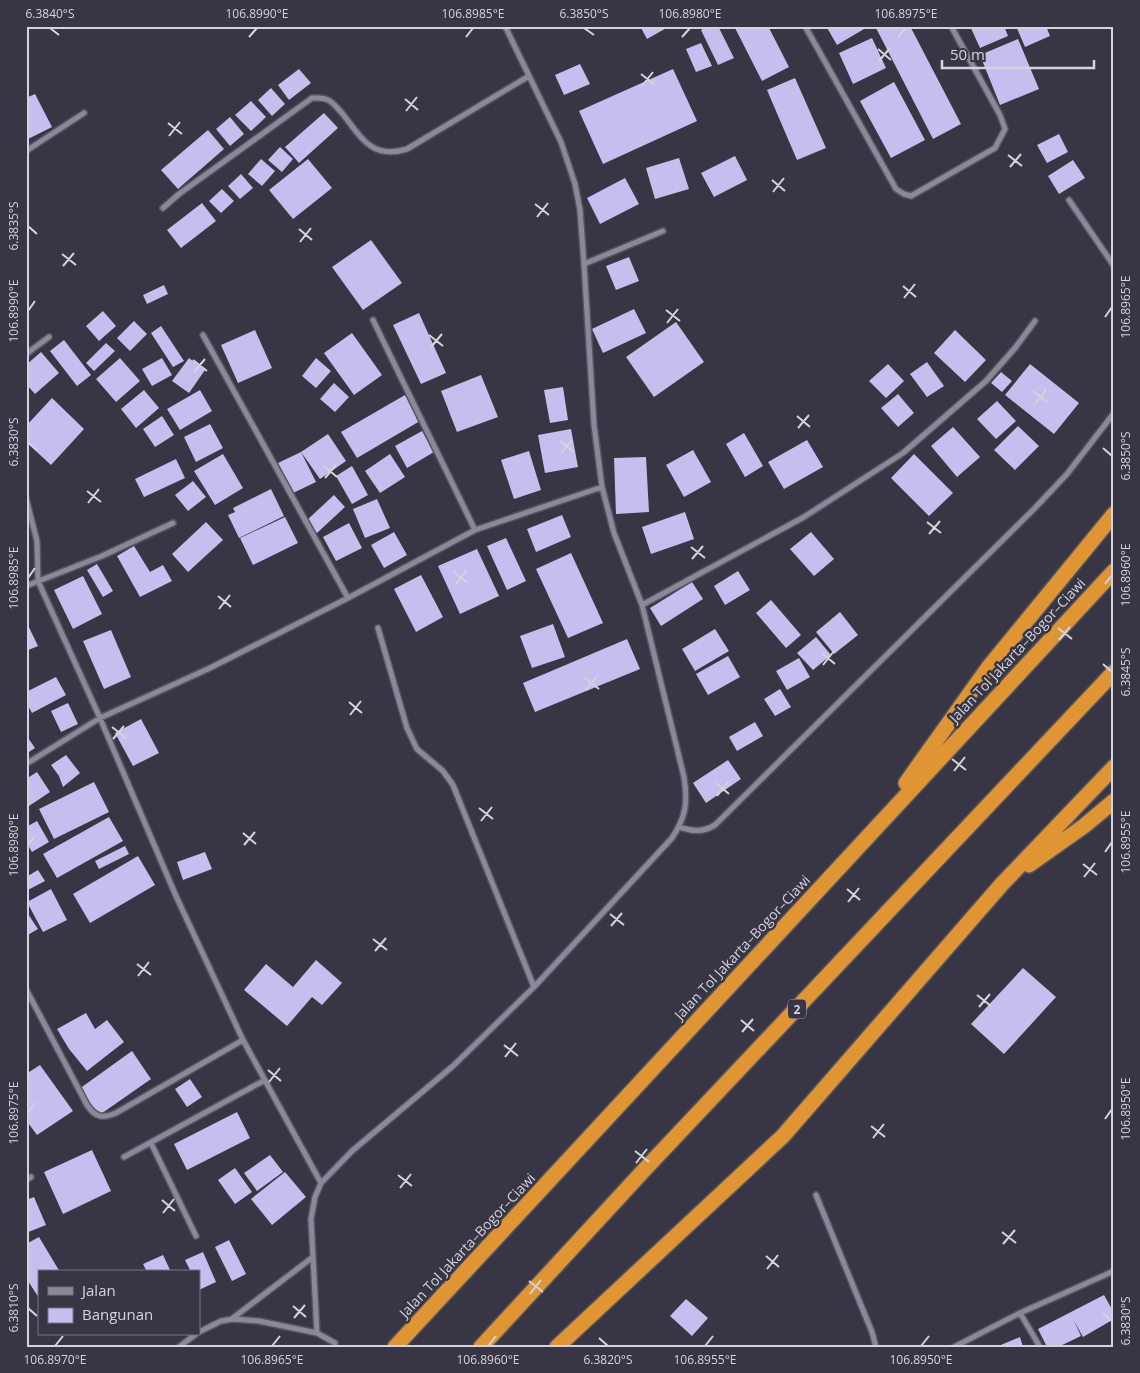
<svg xmlns="http://www.w3.org/2000/svg" width="1140" height="1373" viewBox="0 0 1140 1373" font-family="'Open Sans',sans-serif">
<rect width="100%" height="100%" fill="#383644"/>
<path fill="#c6beee" d="M640 26H670L647 39Z
M708 26H718L734 58 718 65 701 30Z
M734 26H768L789 67 762 81Z
M826 26H862L864 29 837 45Z
M875 26H910L961 124 933 139Z
M970 26H1004L1008 36 980 48Z
M1016 26H1046L1050 36 1025 47Z
M872 38 886 68 853 84 839 53Z
M1018 39 1039 89 1000 105 980 55Z
M701 43 712 66 696 72 686 49Z
M580 64 590 84 564 95 555 75Z
M299 69 311 83 289 100 278 85Z
M673 69 697 121 603 164 579 111Z
M795 78 826 148 797 160 767 90Z
M894 82 925 140 891 158 860 101Z
M271 88 285 104 272 116 258 100Z
M35 94 52 127 26 140V98Z
M251 101 266 117 251 131 235 115Z
M324 113 338 128 299 163 285 147Z
M230 117 244 134 230 146 216 129Z
M208 130 224 149 178 189 161 170Z
M1059 134 1068 152 1047 163 1037 145Z
M280 147 293 159 282 172 268 160Z
M735 156 747 180 714 197 701 173Z
M679 158 689 189 655 199 646 168Z
M261 159 275 171 262 186 248 174Z
M308 159 332 188 293 219 269 190Z
M1073 160 1085 178 1059 194 1048 176Z
M241 174 253 188 240 199 228 186Z
M625 178 639 204 600 224 587 198Z
M222 189 234 201 221 213 209 201Z
M202 203 216 221 181 248 167 230Z
M371 240 402 283 363 310 332 267Z
M629 257 639 281 616 290 606 266Z
M164 285 168 294 147 304 143 295Z
M634 309 646 333 603 353 592 329Z
M103 311 116 326 99 341 86 326Z
M419 313 446 373 421 384 393 325Z
M134 321 147 334 130 351 117 338Z
M676 322 704 362 654 397 626 357Z
M161 326 184 361 173 367 151 333Z
M255 330 272 368 238 383 221 345Z
M955 330 986 360 965 382 934 353Z
M352 333 382 375 354 395 324 353Z
M64 340 91 375 77 386 50 351Z
M106 343 115 351 94 371 86 363Z
M41 352 59 373 35 394 26 384V365Z
M120 358 140 381 116 402 96 379Z
M162 358 172 375 152 386 142 369Z
M189 358 205 370 189 393 172 381Z
M316 358 331 371 316 388 302 376Z
M927 362 944 386 927 397 910 374Z
M888 364 904 381 886 398 869 381Z
M1030 364 1079 403 1054 434 1005 395Z
M1001 372 1012 381 1002 392 991 383Z
M481 375 498 417 457 432 441 391Z
M334 383 349 397 335 412 320 399Z
M563 387 568 420 550 423 544 390Z
M144 390 159 408 136 428 121 409Z
M200 390 212 411 180 430 167 409Z
M898 394 914 413 898 427 881 408Z
M405 395 420 421 357 458 341 432Z
M52 398 84 429 51 465 26 442V426Z
M997 401 1016 421 996 439 977 419Z
M162 416 174 435 155 447 143 429Z
M210 424 223 448 196 462 184 437Z
M1018 426 1039 446 1015 470 994 450Z
M953 427 980 457 957 477 931 446Z
M571 429 578 467 545 473 538 435Z
M422 431 434 452 407 468 395 446Z
M744 433 763 466 745 477 726 444Z
M328 434 346 461 320 479 301 452Z
M807 440 823 467 784 489 768 462Z
M693 450 711 482 684 497 666 465Z
M529 451 541 490 514 499 501 460Z
M301 452 316 482 293 493 278 463Z
M223 454 243 488 215 505 194 471Z
M390 454 405 477 380 493 365 471Z
M914 454 953 493 929 516 891 478Z
M646 457 649 512 616 514 614 458Z
M176 459 185 478 144 497 135 479Z
M352 466 368 495 352 504 336 476Z
M193 481 206 497 188 511 175 495Z
M271 489 284 516 239 538 228 515 235 512 233 508Z
M334 495 345 507 317 533 306 521Z
M377 499 390 528 365 538 353 509Z
M685 512 694 539 651 554 642 527Z
M562 515 571 537 536 552 527 529Z
M285 517 298 543 253 565 240 538Z
M206 522 223 540 188 572 172 554Z
M349 523 362 548 336 561 323 537Z
M394 532 407 555 384 568 371 545Z
M811 532 834 559 814 576 790 549Z
M506 538 526 581 507 590 487 546Z
M134 546 150 572 163 565 172 581 140 597 117 556Z
M477 549 499 596 460 614 438 566Z
M571 553 603 623 568 638 536 569Z
M97 564 113 591 103 597 87 570Z
M738 571 750 590 725 605 714 586Z
M421 575 443 617 416 632 394 589Z
M83 576 102 614 73 629 54 590Z
M692 582 703 599 661 626 650 608Z
M771 600 801 635 786 648 756 613Z
M840 612 858 635 834 654 816 632Z
M26 621 38 646 26 651Z
M553 624 565 657 532 668 520 636Z
M715 629 729 651 695 671 682 649Z
M111 630 131 677 104 689 83 641Z
M816 637 831 655 813 670 797 653Z
M627 639 640 669 535 712 523 683Z
M728 656 740 677 708 695 696 674Z
M799 658 810 677 787 690 776 671Z
M56 677 66 695 32 713 26 702V692Z
M780 689 791 707 775 716 764 699Z
M68 703 78 724 61 732 51 711Z
M141 719 159 753 133 766 115 733Z
M755 722 763 736 737 751 729 737Z
M26 735 35 748 26 754Z
M66 755 80 773 63 787 59 776 51 765Z
M728 760 741 779 706 803 693 783Z
M37 772 50 792 26 808V779Z
M94 782 109 812 54 839 39 809Z
M109 817 123 841 57 878 43 854Z
M37 821 49 842 32 852 26 842V827Z
M125 846 129 854 99 869 95 861Z
M205 852 212 869 183 880 177 862Z
M138 856 155 885 90 923 73 894Z
M38 870 45 881 26 891V877Z
M51 889 67 920 43 932 27 902Z
M26 911 38 929 26 936Z
M316 960 342 983 322 1005 312 997 287 1026 244 990 266 964 293 987Z
M1023 968 1056 997 1004 1054 971 1024Z
M86 1013 95 1029 107 1020 124 1042 87 1071 69 1049 57 1029Z
M132 1051 151 1079 98 1116 79 1089Z
M40 1065 73 1111 37 1135 26 1120V1074Z
M190 1079 202 1097 187 1107 175 1089Z
M237 1112 250 1138 187 1170 174 1144Z
M92 1150 111 1191 63 1214 44 1172Z
M270 1155 283 1172 257 1191 244 1173Z
M235 1168 252 1192 235 1204 218 1180Z
M285 1172 306 1197 272 1225 251 1199Z
M34 1197 46 1225 26 1233V1200Z
M39 1237 60 1272H39V1298L26 1278V1244Z
M229 1240 246 1274 232 1281 215 1247Z
M203 1252 216 1282 199 1290V1272H191L185 1260Z
M163 1255 171 1272H147L143 1264Z
M1104 1295 1114 1313V1319L1083 1337 1074 1321 1081 1336 1058 1347H1047L1038 1329Z
M686 1299 708 1318 692 1336 670 1316Z
M1020 1337 1023 1347H996Z"/>
<g fill="none" stroke-linecap="round" stroke-linejoin="round">
<defs>
<path id="street" d="M805 26 896 189 904 194 911 196 995 148 1005 129 1000 115 951 26
M26 151 84 113
M1069 200 1114 266
M163 208 179 194 312 98C317 98 323 97 328 100 333 102 338 109 342 113 361 137 371 160 407 149L529 76
M584 264 663 231
M373 320 475 530
M203 335 348 598
M26 354 49 337
M26 498 37 541 38 581 100 718 176 896 243 1040 321 1183
M26 586 102 556 173 523
M642 605 804 517 903 453 986 381 1015 348 1035 321
M378 628 407 728 417 749 443 771 453 785 534 987
M26 764 100 718 210 668 348 598 475 530 602 487
M679 827C692 831 702 833 715 825L1034 509 1067 474 1114 413
M26 989 87 1105C95 1117 102 1119 116 1113L243 1040
M151 1143 196 1236
M124 1157 265 1080
M26 1180 31 1177
M816 1195 872 1332 876 1347
M1020 1313 1040 1347
M233 1318 313 1257
M199 1332 221 1321 233 1319 259 1321 317 1333 335 1343
M317 1333 311 1219 315 1197 321 1183 352 1151 453 1066 534 987 672 838C686 817 688 802 684 777L642 605 614 533 602 487 594 425 584 264 580 210 575 184 561 142 505 26
M179 1347 196 1334
M954 1347 1020 1313 1114 1271"/>
<path id="highway" d="M906 783 988 668 1114 514
M1029 865 1084 826 1114 801
M395 1347 1114 571
M481 1347 646 1168 1114 672
M557 1347 783 1136 1002 884 1114 767"/>
</defs>
<use href="#street" stroke="#565460" stroke-width="8"/>
<use href="#highway" stroke="#565460" stroke-width="18"/>
<use href="#street" stroke="#8a8899" stroke-width="5"/>
<use href="#highway" stroke="#e09534" stroke-width="15"/>
</g>
<path fill="none" stroke="#d5d4dd" stroke-width="2" d="M50 28 59 35M584 28 594 35M249 37 257 28M466 37 473 28M682 37 690 28M898 37 906 28M878 49 891 60M879 61 890 48M641 74 655 85M642 86 653 72M405 99 418 110M406 111 417 97M168 123 182 134M169 136 180 122M1008 155 1022 166M1010 167 1021 154M772 180 785 191M773 192 784 178M535 204 549 215M537 217 548 203M28 226 37 234M299 229 312 240M300 242 311 228M62 254 76 265M63 266 74 253M903 286 916 297M904 298 915 284M666 310 680 321M28 311 35 301M1105 317 1112 307M667 323 678 309M429 335 443 346M431 347 442 334M193 360 207 371M194 372 205 359M1033 391 1047 402M1035 404 1046 390M797 416 810 427M798 428 809 415M560 441 574 452M28 442 37 450M1103 448 1112 456M561 453 572 440M324 466 337 477M325 478 336 465M87 491 101 502M88 503 99 489M927 522 941 533M929 534 940 521M691 547 705 558M692 559 703 546M454 572 468 583M28 578 35 568M456 584 467 570M1105 584 1112 575M218 596 231 607M219 609 230 595M1058 628 1072 639M1059 640 1070 627M822 653 835 664M1103 664 1112 672M823 665 834 651M585 678 599 689M586 690 597 676M349 702 362 713M350 715 361 701M112 727 126 738M113 739 124 726M952 759 966 770M954 771 965 757M716 783 729 794M717 796 728 782M479 808 493 819M481 821 492 807M243 833 256 844M28 845 35 836M244 845 255 832M1105 852 1112 842M1083 864 1097 875M1084 877 1095 863M847 889 860 900M848 902 859 888M610 914 624 925M611 926 622 913M373 939 387 950M375 951 386 938M137 964 151 975M138 976 149 962M977 995 991 1006M979 1007 990 994M741 1020 754 1031M742 1032 753 1019M504 1045 518 1056M505 1057 516 1043M268 1070 281 1081M269 1082 280 1068M28 1113 35 1103M1105 1119 1112 1109M871 1126 885 1137M873 1138 884 1124M635 1151 649 1162M636 1163 647 1149M398 1175 412 1186M400 1188 411 1174M162 1200 175 1211M163 1213 174 1199M1002 1232 1016 1243M1003 1244 1015 1230M766 1256 779 1267M767 1269 778 1255M529 1281 543 1292M530 1294 541 1280M293 1306 306 1317M28 1308 37 1316M1103 1313 1112 1321M294 1318 305 1305M599 1338 608 1346M55 1346 63 1336M272 1346 280 1336M488 1346 496 1336M705 1346 713 1336M921 1346 929 1336"/>
<g text-anchor="middle" dominant-baseline="central" stroke-width="5" stroke-linejoin="round" paint-order="stroke">
<rect fill="#383644" stroke="#a6a5af" stroke-width="1" x="788" y="999.5" width="18" height="19" rx="4"/>
<g font-size="12" font-weight="bold" fill="#d5d4dd">
<text x="797" y="1009">2</text>
</g>
<g font-size="14" fill="#d5d4dd" stroke="#383644">
<text transform="translate(1017 650) rotate(-47)">Jalan Tol Jakarta–Bogor–Ciawi</text>
<text transform="translate(742 947) rotate(-47)">Jalan Tol Jakarta–Bogor–Ciawi</text>
<text transform="translate(467 1245) rotate(-47)">Jalan Tol Jakarta–Bogor–Ciawi</text>
</g>
</g>
<rect width="1140" height="1373" fill="none" stroke="#383644" stroke-width="55"/>
<rect x="38" y="1270" width="162" height="65" fill="#383644" stroke="#777581"/>
<rect x="48" y="1287" width="25" height="8" fill="#8a8899" stroke="#777581"/>
<text x="82" y="1296" font-size="15" fill="#d5d4dd">Jalan</text>
<rect x="48" y="1308" width="25" height="15" fill="#c6beee" stroke="#777581"/>
<text x="82" y="1320" font-size="15" fill="#d5d4dd">Bangunan</text>
<path d="M942 60v8h152v-8" fill="none" stroke="#d5d4dd" stroke-width="2.5"/>
<text x="950" y="60" font-size="15" fill="#d5d4dd" stroke="#383644" stroke-width="4" paint-order="stroke">50 m</text>
<rect x="28" y="28" width="1084" height="1318" fill="none" stroke="#d5d4dd" stroke-width="2"/>
<g font-size="12" text-anchor="middle" fill="#d5d4dd">
<text x="50" y="18">6.3840°S</text>
<text x="257" y="18">106.8990°E</text>
<text x="473" y="18">106.8985°E</text>
<text x="584" y="18">6.3850°S</text>
<text x="690" y="18">106.8980°E</text>
<text x="906" y="18">106.8975°E</text>
<text transform="translate(14 226) rotate(-90)" y="4">6.3835°S</text>
<text transform="translate(1126 307) rotate(-90)" y="4">106.8965°E</text>
<text transform="translate(14 311) rotate(-90)" y="4">106.8990°E</text>
<text transform="translate(14 442) rotate(-90)" y="4">6.3830°S</text>
<text transform="translate(1126 456) rotate(-90)" y="4">6.3850°S</text>
<text transform="translate(1126 575) rotate(-90)" y="4">106.8960°E</text>
<text transform="translate(14 578) rotate(-90)" y="4">106.8985°E</text>
<text transform="translate(1126 672) rotate(-90)" y="4">6.3845°S</text>
<text transform="translate(1126 842) rotate(-90)" y="4">106.8955°E</text>
<text transform="translate(14 845) rotate(-90)" y="4">106.8980°E</text>
<text transform="translate(1126 1109) rotate(-90)" y="4">106.8950°E</text>
<text transform="translate(14 1113) rotate(-90)" y="4">106.8975°E</text>
<text transform="translate(14 1308) rotate(-90)" y="4">6.3810°S</text>
<text transform="translate(1126 1321) rotate(-90)" y="4">6.3830°S</text>
<text x="55" y="1364">106.8970°E</text>
<text x="272" y="1364">106.8965°E</text>
<text x="488" y="1364">106.8960°E</text>
<text x="608" y="1364">6.3820°S</text>
<text x="705" y="1364">106.8955°E</text>
<text x="921" y="1364">106.8950°E</text>
</g>
</svg>
